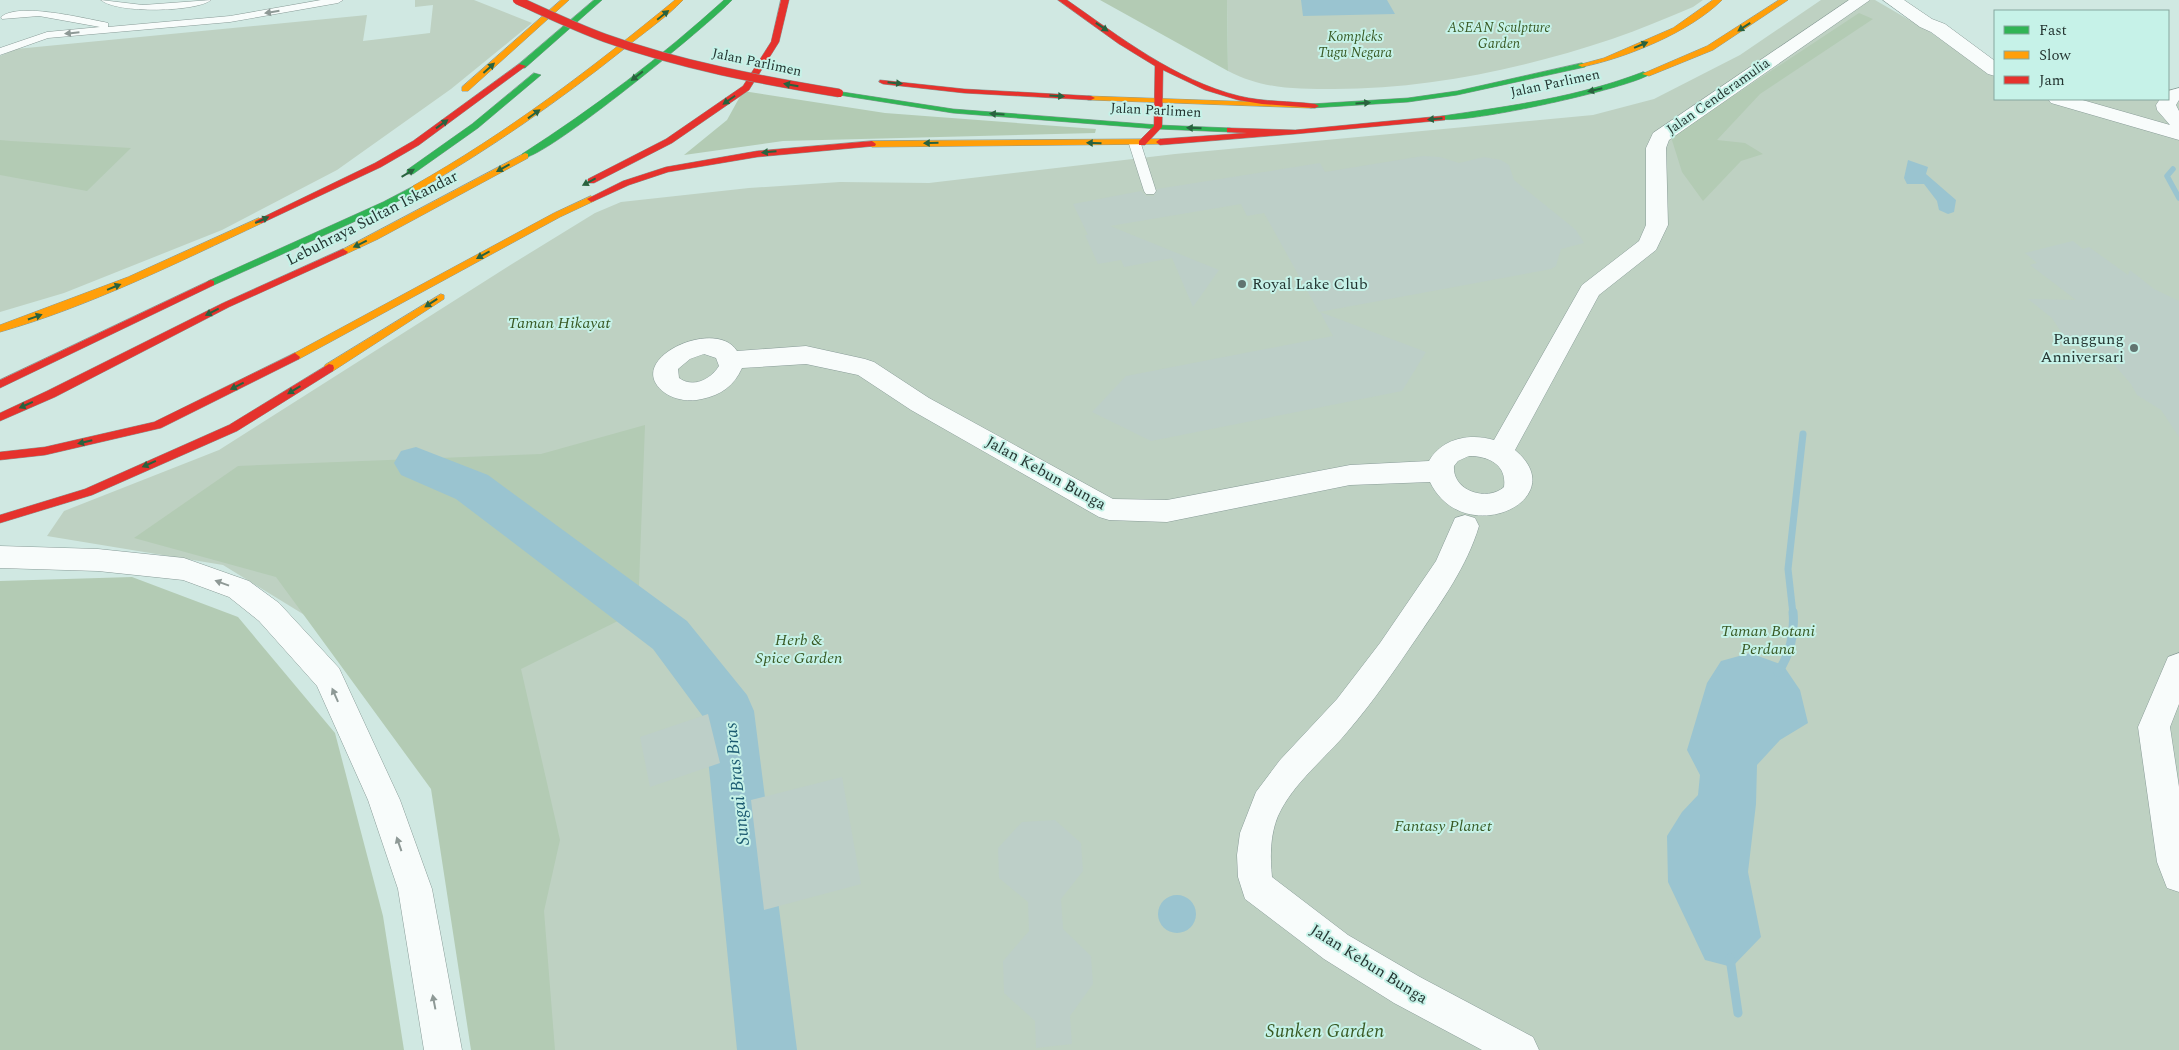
<svg xmlns="http://www.w3.org/2000/svg" width="2179" height="1050" viewBox="0 0 2179 1050" font-family="Spectral,serif">
<rect width="100%" height="100%" fill="#d0e8e2"/>
<path fill="#bed1c2" d="M415 0H474L532 23 451 89 337 170 222 230 64 293 0 312V56L16 49 367 15 363 41 430 33 433 5 415 7Z
M1227 0H1703L1693 7C1666 18 1639 30 1612 39 1522 69 1428 89 1334 89 1294 89 1263 89 1228 71Z
M1821 0H1875L1930 32 1995 77V99H2168V89L2179 90V1050H502L437 759 373 657 223 565 47 536 64 511 219 450 512 264 595 213 621 202 749 188 840 182 929 183 1175 154 1593 115 1654 99 1740 55Z"/>
<path fill="#b3cbb4" d="M1100 0H1227L1228 71Z
M1859 13 1873 19 1760 94 1717 140 1745 143 1763 154 1741 161 1703 201 1682 172 1671 137Z
M743 91 885 113 1096 129 1095 133 783 141 684 155 727 120Z
M0 140 11 141 131 148 87 191 0 175Z
M645 425 638 611 521 669 560 840 544 911 555 1050H471L431 789 276 577 134 538 238 466 541 454Z
M132 577 238 617 335 733 383 916 404 1050H0V581Z"/>
<path fill="#9ac4d0" d="M1301 0H1387L1395 14 1303 16Z
M1908 160 1928 167 1926 174 1956 200 1954 212 1948 214 1939 210 1937 201 1924 184H1907L1904 178Z
M1750 653 1783 665 1800 690 1808 723 1780 740 1757 765 1756 804 1748 872 1761 937 1732 967 1705 960 1668 882 1667 836 1682 812 1698 795 1700 775 1687 750 1707 683 1721 661Z
M1158 914a19 19 0 1 1 38 0a19 19 0 1 1-38 0Z"/>
<g fill="none" stroke-linecap="round" stroke-linejoin="round">
<path stroke="#9ac4d0" stroke-width="5.5" d="M2173 169 2167 176 2179 198"/>
<path stroke="#9ac4d0" stroke-width="7" d="M1793 614 1788 569 1803 434"/>
<path stroke="#9ac4d0" stroke-width="9" d="M1778 672C1790 655 1795 632 1793 612
M1730 958 1738 1013"/>
<path fill="#9ac4d0" fill-rule="evenodd" d="M416 447 488 475 687 621 747 695 754 711 797 1050H737L704 718 653 649 456 499 401 475 394 463 401 451Z"/>
</g>
<path fill="#bdcfc8" d="M1423 156 1440 157 1459 163 1484 157 1501 160 1509 165 1514 180 1576 230 1584 243 1561 249 1556 266 1551 269 1319 312 1264 213 1247 216 1241 204 1110 226 1219 270 1193 307 1172 258 1124 267 1121 260 1098 264 1085 235H1088L1073 204 1141 191 1146 196H1154L1157 189 1320 163 1325 172Z
M2073 241 2083 249 2089 247 2128 275 2130 270 2154 289 2179 301V437L2161 410 2137 395 2131 384 2110 360 2097 351 2065 338 2052 318 2028 299 2076 300 2030 265 2037 263 2025 253Z
M1320 312 1426 352 1402 391 1151 441 1092 412 1126 376 1333 336Z
M708 714 720 763 650 787 640 737Z
M842 777 861 884 764 910 751 800Z
M1055 820 1081 843 1083 871 1061 899 1063 929 1091 956 1093 984 1070 1016 1072 1044 1036 1048 1035 1021 1004 993 1003 961 1029 931 1028 902 999 878 998 848 1022 822Z"/>
<g fill="none" stroke-linecap="round" stroke-linejoin="round">
<defs>
<path id="lane" d="M101 0 143 5 211 0C197 12 116 14 101 0Z
M321 0H343L338 3 230 22 48 38 0 55V48L47 32 100 27 39 16 2 19 1 17C18 2 82 18 104 22L108 23V27L230 16Z
M1135 141 1141 144 1156 191 1154 194H1146L1144 191 1129 144Z"/>
<path id="street" d="M1849 0H1870L1669 140 1666 148 1668 225 1656 250 1599 295 1515 450C1575 500 1463 551 1430 482L1350 485 1167 522 1109 520 1099 517 911 410 858 375 806 364 742 368C734 386 721 395 702 399 690 402 675 400 665 393 620 360 716 316 737 351L806 346 865 359 874 362 929 398 1113 499 1167 500 1350 465 1429 461C1442 438 1470 433 1494 440L1582 285 1639 241 1646 225V148L1653 133ZM704 354 716 358 719 366C710 380 693 388 679 378L678 369 690 359ZM1469 456C1489 456 1507 465 1504 487 1487 502 1452 491 1454 466L1458 461Z
M1883 0H1904L1932 19 1945 24 1995 61V76L1988 74 1931 32 1920 27Z
M2179 88V100L2176 105 2179 111V140L2051 103 2048 99H2079L2170 125 2157 110 2156 105 2160 99H2168V91Z
M1465 515 1475 518 1479 526C1467 566 1442 601 1418 636 1396 668 1374 701 1348 731 1325 759 1293 783 1278 816 1270 835 1270 857 1272 877L1348 935 1420 977 1533 1037 1539 1050H1482L1394 1003 1324 959 1245 899 1238 877 1237 855 1240 833 1256 792 1280 760 1337 699 1380 643 1436 561 1455 518Z
M0 546 98 549 184 558 249 581 279 603 339 668 400 800 432 889 462 1050H424L398 889 368 800 317 686 259 621 229 597 183 580 98 571 0 568Z
M2179 653V704L2170 727 2179 787V892L2167 888 2157 862 2138 727 2168 657Z"/>
<path id="fast" d="M594 0H602L525 68H519V64Z
M724 0H732C711 23 543 161 522 158V154C594 108 661 57 724 0Z
M1582 63 1586 65 1585 67 1457 95 1408 102 1311 108 1307 106 1311 104 1408 98 1457 91Z
M1643 72 1650 74C1632 88 1451 128 1438 118L1442 116C1511 106 1578 97 1643 72Z
M534 73 541 75 478 128 413 174H407V170L472 124Z
M836 91 953 109 1158 125 1230 128 1234 130 1230 132 1158 129 953 113 839 95H836Z
M416 185 419 186V190L389 206 214 285H208L206 283 208 281 383 202Z"/>
<path id="slow" d="M561 0H569L468 91H462V87Z
M675 0H683C666 18 643 33 624 49 559 101 491 148 419 190H413V186C507 133 591 69 675 0Z
M1713 0H1722C1690 32 1626 58 1582 67L1578 65 1604 58 1673 28Z
M1779 0H1788L1713 50 1649 76 1642 74 1707 46Z
M1088 96 1311 104 1315 106 1311 108 1091 100H1088Z
M1160 139 1163 140V144L872 147 868 144 872 141Z
M525 153 528 154V158L378 239 346 254 343 255 338 252Z
M591 196 595 199 594 201 560 217 299 359H291L290 357 291 355 554 213Z
M259 218 263 221 262 223C179 262 88 307 0 332V325L128 277Z
M441 294 444 295V299L333 371H325L324 368 325 365Z"/>
<path id="jam" d="M781 0H789L779 42 749 90 672 143 594 183H588V179L666 139 743 86 771 42Z
M1058 0H1067C1120 37 1175 80 1239 96 1264 102 1290 101 1315 104L1319 106 1315 108 1262 104 1238 100 1205 90 1163 70 1162 127 1145 145H1139V141L1154 126 1155 66 1119 44Z
M519 64 526 66 419 145 381 167 262 223H256L255 221 375 163 413 141Z
M880 80 964 89 1091 96 1095 98 1091 100 964 93 883 84 879 82Z
M1442 116H1445V120L1295 134 1160 145 1156 142 1160 139 1247 133 1227 132V128H1230L1295 130Z
M872 141 876 144 875 146 757 157 668 172 629 185 594 201 591 202 587 199 623 181 666 167 757 151Z
M343 249 348 252 346 254 229 307 55 397 0 421V413L47 391 223 303Z
M211 280 214 281V285L0 388V380Z
M295 353 300 357 299 359 161 428 45 455 0 460V452L45 447 154 422Z
M329 364 333 365 334 368 333 371 237 431 92 495 0 523V515L85 489 229 425Z"/>
</defs>
<use href="#lane" stroke="#899c98" stroke-width="1"/>
<use href="#street" stroke="#899c98" stroke-width="1"/>
<use href="#fast" stroke="#899c98" stroke-width="1"/>
<use href="#slow" stroke="#899c98" stroke-width="1"/>
<use href="#jam" stroke="#899c98" stroke-width="1"/>
<use href="#lane" fill="#f8fcfb" fill-rule="evenodd"/>
<use href="#street" fill="#f8fcfb" fill-rule="evenodd"/>
<use href="#fast" fill="#30b455" fill-rule="evenodd"/>
<use href="#slow" fill="#ff9f0a" fill-rule="evenodd"/>
<use href="#jam" fill="#e5322d" fill-rule="evenodd"/>
<defs>
<path id="jam-bridge" d="M517 0C546 13 575 27 605 38 680 65 760 80 839 93"/>
</defs>
<use href="#jam-bridge" stroke="#899c98" stroke-width="9" stroke-linecap="butt"/>
<use href="#jam-bridge" stroke="#e5322d" stroke-width="8"/>
</g>
<defs><path id="oneway-solid" d="M-6-.8H1V-3.2L6.5 0L1 3.2V.8H-6Z" transform="scale(1.25)"/></defs>
<g fill="#8e9996">
<use href="#oneway-solid" transform="translate(272 12) rotate(171)"/>
<use href="#oneway-solid" transform="translate(72 33) rotate(174)"/>
<use href="#oneway-solid" transform="translate(222 583) rotate(-160)"/>
<use href="#oneway-solid" transform="translate(335 695) rotate(-114)"/>
<use href="#oneway-solid" transform="translate(399 844) rotate(-109)"/>
<use href="#oneway-solid" transform="translate(434 1002) rotate(-101)"/>
</g>
<g fill="#29623e">
<use href="#oneway-solid" transform="translate(663 15) rotate(-39)"/>
<use href="#oneway-solid" transform="translate(1102 27) rotate(34)"/>
<use href="#oneway-solid" transform="translate(1744 27) rotate(147)"/>
<use href="#oneway-solid" transform="translate(1641 45) rotate(-23)"/>
<use href="#oneway-solid" transform="translate(489 68) rotate(-42)"/>
<use href="#oneway-solid" transform="translate(637 76) rotate(142)"/>
<use href="#oneway-solid" transform="translate(895 83) rotate(6)"/>
<use href="#oneway-solid" transform="translate(791 85) rotate(-170)"/>
<use href="#oneway-solid" transform="translate(1595 90) rotate(167)"/>
<use href="#oneway-solid" transform="translate(1057 96) rotate(3)"/>
<use href="#oneway-solid" transform="translate(729 100) rotate(145)"/>
<use href="#oneway-solid" transform="translate(1363 103) rotate(-4)"/>
<use href="#oneway-solid" transform="translate(534 114) rotate(-36)"/>
<use href="#oneway-solid" transform="translate(997 114) rotate(-176)"/>
<use href="#oneway-solid" transform="translate(1435 119) rotate(175)"/>
<use href="#oneway-solid" transform="translate(442 124) rotate(-36)"/>
<use href="#oneway-solid" transform="translate(1194 128) rotate(-178)"/>
<use href="#oneway-solid" transform="translate(931 143) rotate(179)"/>
<use href="#oneway-solid" transform="translate(1094 143) rotate(-179)"/>
<use href="#oneway-solid" transform="translate(769 152) rotate(175)"/>
<use href="#oneway-solid" transform="translate(503 168) rotate(151)"/>
<use href="#oneway-solid" transform="translate(408 173) rotate(-31)"/>
<use href="#oneway-solid" transform="translate(589 182) rotate(152)"/>
<use href="#oneway-solid" transform="translate(262 220) rotate(-25)"/>
<use href="#oneway-solid" transform="translate(360 244) rotate(154)"/>
<use href="#oneway-solid" transform="translate(483 255) rotate(151)"/>
<use href="#oneway-solid" transform="translate(114 287) rotate(-22)"/>
<use href="#oneway-solid" transform="translate(431 303) rotate(147)"/>
<use href="#oneway-solid" transform="translate(212 312) rotate(153)"/>
<use href="#oneway-solid" transform="translate(35 317) rotate(-19)"/>
<use href="#oneway-solid" transform="translate(237 386) rotate(153)"/>
<use href="#oneway-solid" transform="translate(294 390) rotate(149)"/>
<use href="#oneway-solid" transform="translate(26 405) rotate(156)"/>
<use href="#oneway-solid" transform="translate(85 442) rotate(167)"/>
<use href="#oneway-solid" transform="translate(149 464) rotate(156)"/>
</g>
<g fill="#617470" stroke="#c6f2e8" stroke-width="2">
<circle cx="1242" cy="284" r="5"/>
<circle cx="2134" cy="348" r="5"/>
</g>
<g text-anchor="middle" dominant-baseline="central" stroke-width="4" stroke-linejoin="round" paint-order="stroke">
<g font-size="14" font-style="italic" fill="#395a25" stroke="#c6f2e8">
<text x="1499" y="27">ASEAN Sculpture<tspan x="1499" dy="16">Garden</tspan></text>
<text x="1355" y="36">Kompleks<tspan x="1355" dy="16">Tugu Negara</tspan></text>
</g>
<g font-size="14" fill="#253632" stroke="#c6f2e8">
<text transform="translate(757 62) rotate(12)">Jalan Parlimen</text>
<text transform="translate(1555 83) rotate(-12)">Jalan Parlimen</text>
<text transform="translate(1718 96) rotate(-35)">Jalan Cenderamulia</text>
<text transform="translate(1156 110) rotate(3)">Jalan Parlimen</text>
</g>
<g font-size="16" fill="#253632" stroke="#c6f2e8">
<text transform="translate(372 218) rotate(-27)">Lebuhraya Sultan Iskandar</text>
<text transform="translate(1046 473) rotate(29)">Jalan Kebun Bunga</text>
<text transform="translate(1369 964) rotate(32)">Jalan Kebun Bunga</text>
</g>
<g font-size="16" fill="#253632" stroke="#c6f2e8" text-anchor="start">
<text x="1252" y="284">Royal Lake Club</text>
<text x="2124" y="339" text-anchor="end">Panggung<tspan x="2124" dy="18">Anniversari</tspan></text>
</g>
<g font-size="16" font-style="italic" fill="#395a25" stroke="#c6f2e8">
<text x="559" y="323">Taman Hikayat</text>
<text x="1768" y="631">Taman Botani<tspan x="1768" dy="18">Perdana</tspan></text>
<text x="799" y="640">Herb &amp;<tspan x="799" dy="18">Spice Garden</tspan></text>
<text x="1443" y="826">Fantasy Planet</text>
</g>
<g font-size="18" font-style="italic" fill="#1c5b71" stroke="#c6f2e8">
<text transform="translate(737 784) rotate(-96)">Sungai Bras Bras</text>
</g>
<g font-size="19" font-style="italic" fill="#395a25" stroke="#c6f2e8">
<text x="1325" y="1031">Sunken Garden</text>
</g>
</g>
<rect x="1994" y="10" width="175" height="90" fill="#c6f2e8" stroke="#86a79f"/>
<rect x="2004" y="26" width="25" height="8" fill="#30b455" stroke="#86a79f"/>
<text x="2039" y="35" font-size="15" fill="#253632">Fast</text>
<rect x="2004" y="51" width="25" height="8" fill="#ff9f0a" stroke="#86a79f"/>
<text x="2039" y="60" font-size="15" fill="#253632">Slow</text>
<rect x="2004" y="76" width="25" height="8" fill="#e5322d" stroke="#86a79f"/>
<text x="2039" y="85" font-size="15" fill="#253632">Jam</text>
</svg>
